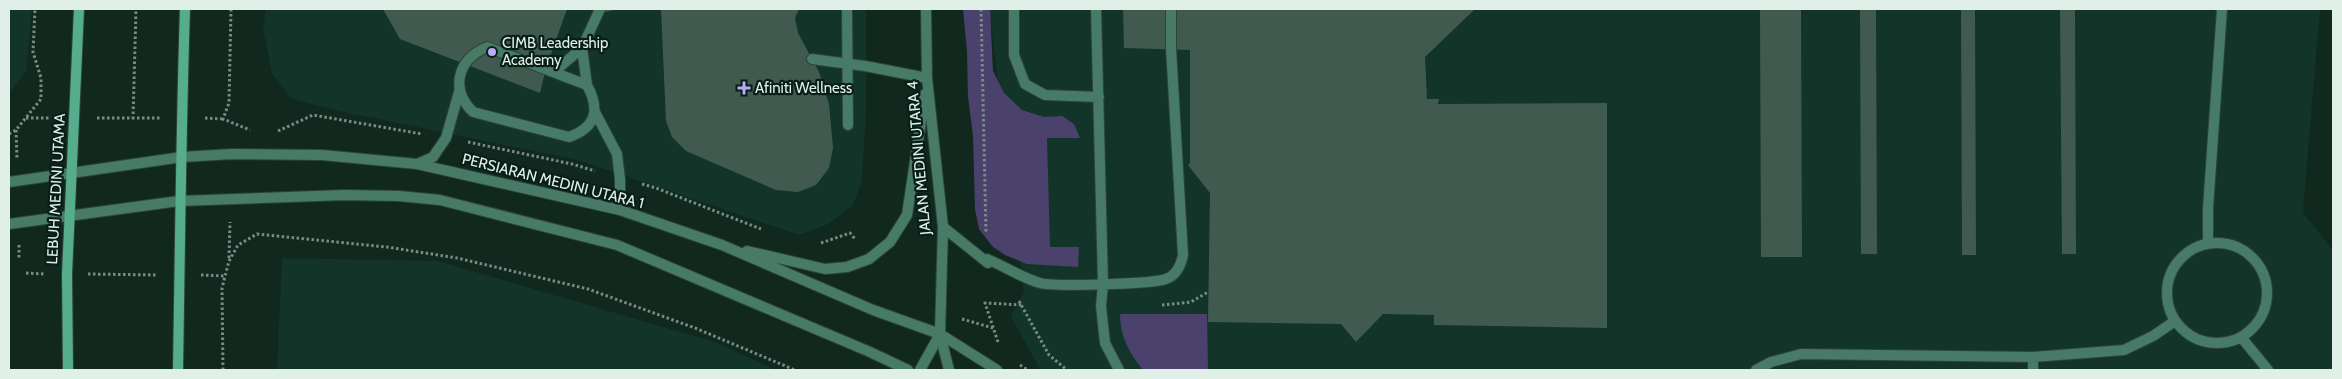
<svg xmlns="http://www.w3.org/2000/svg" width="2342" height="379" viewBox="0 0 2342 379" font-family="Cabin,sans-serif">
<rect width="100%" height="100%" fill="#11281f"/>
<path fill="#133429" d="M9 9H32L26 72 9 93Z
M266 9H866V110L862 181 853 205 828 224 799 235 578 160 339 111 292 99 272 73 263 29Z
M989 9H2320L2303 212 2333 251V370H1043L1039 367 1011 317 1024 292Z
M282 258 438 261 718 343 775 370H277Z"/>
<path fill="#4a416d" d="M963 9H990L993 71 1004 93 1022 110 1044 117 1062 116 1074 124 1080 138H1047L1050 247H1079L1078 267 1027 264 1005 255 993 247 979 229 975 209 973 136 968 97 967 51Z
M1120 314H1207L1208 370H1143C1129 353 1120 336 1120 314Z"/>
<path fill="#415a50" d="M383 9H567L546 68 540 93 400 39Z
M599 9H617L606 12Z
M661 9H799L795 18 798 33 819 72 829 104 833 148 829 168 816 185 798 192 776 190 686 151 672 137 666 121Z
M1123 9H1475L1425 57 1427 99H1439L1438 104 1607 103V328L1434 325V315L1383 314 1356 342 1341 324 1208 322 1210 193 1188 165 1190 163V50L1124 48Z
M1760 9H1801L1802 257H1761Z
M1860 9H1876L1877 254H1861Z
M1961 9H1975L1976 255H1962Z
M2060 9H2075L2076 254H2062Z"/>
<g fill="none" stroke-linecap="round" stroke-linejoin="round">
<defs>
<path id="service" d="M847 9 848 125
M1014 9V55L1025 84 1045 95 1099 97
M1096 9 1103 284 1101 306 1105 343 1119 370
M487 47 587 85C600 109 597 127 569 137L473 112C450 89 457 60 487 47Z
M582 48 587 85
M812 59 865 66 927 78
M555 71 582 48 600 9
M595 112 617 154 620 179V210
M417 164 433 157 446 138 459 92
M943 227 988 263 987 259C1004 266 1022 278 1040 283 1054 287 1153 284 1166 279 1177 275 1181 265 1183 255L1171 48V9
M2167 293a50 50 0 1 1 100 0a50 50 0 1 1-100 0Z
M2208 244V208L2222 9
M2241 337 2268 370
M2033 357V370
M1756 370 1771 362 1801 354 2033 357 2124 350 2153 336 2175 321"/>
<path id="minor" d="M926 9 927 78 943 227 940 334 949 370
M9 182 182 157 232 154 322 155 417 164 620 210 722 245 873 310 940 334 997 370
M9 224 179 201 345 195 399 196 440 200 617 245 870 352 908 370
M747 251 825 269 847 267 869 259 890 242 907 215 925 94
M920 370 940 334"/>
<path id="secondary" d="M68 370 67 274 79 9
M178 370C180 250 181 129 185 9"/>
</defs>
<use href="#service" stroke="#2e443b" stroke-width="12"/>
<use href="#minor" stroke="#2e443b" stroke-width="12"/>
<use href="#secondary" stroke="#2e443b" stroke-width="12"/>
<path stroke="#798b84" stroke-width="3" stroke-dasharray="2.5 2.5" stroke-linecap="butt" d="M231 9 229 103 223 119 250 130
M981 9 986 233
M26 118H51
M97 118H161
M205 118 223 119
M133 119 136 9
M16 130 17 159
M278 131 313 115 422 134
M9 134 16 130 41 99V78L33 52 35 9
M468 142 572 164 595 171
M642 184 656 188 761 229
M821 243 850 233 855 239
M19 245V258
M229 258 230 222
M26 273 44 274
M88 274 157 275
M201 275 225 276
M1019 301 1049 355 1067 370
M1162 305 1191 302 1208 292
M962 319 993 328
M998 342 985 303 1023 305
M1020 365 1028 370
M223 370 222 288 229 261 238 245 257 234 387 247 457 258 588 289 695 328 795 370"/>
<use href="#service" stroke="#477b67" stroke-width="10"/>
<use href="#minor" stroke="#477b67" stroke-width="10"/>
<use href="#secondary" stroke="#56ad8d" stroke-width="10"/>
</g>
<g fill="#baaaf7" stroke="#071f16" stroke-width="2">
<circle cx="492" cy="52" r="5"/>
<path d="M741.5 80.5h5v5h5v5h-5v5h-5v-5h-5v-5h5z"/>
</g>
<g text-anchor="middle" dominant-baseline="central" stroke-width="4.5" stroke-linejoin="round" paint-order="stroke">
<g font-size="15" fill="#e1efe9" stroke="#071f16" text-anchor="start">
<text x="502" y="43">CIMB Leadership<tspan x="502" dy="17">Academy</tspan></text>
<text x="755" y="88">Afiniti Wellness</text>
</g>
<g font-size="15" fill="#e1efe9" stroke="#071f16">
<text transform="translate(919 158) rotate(-95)">JALAN MEDINI UTARA 4</text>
<text transform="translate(553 181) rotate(14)">PERSIARAN MEDINI UTARA 1</text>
<text transform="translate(56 189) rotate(-87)">LEBUH MEDINI UTAMA</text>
</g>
</g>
<rect width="2342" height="379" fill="none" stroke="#e1efe9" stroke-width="20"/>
</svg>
